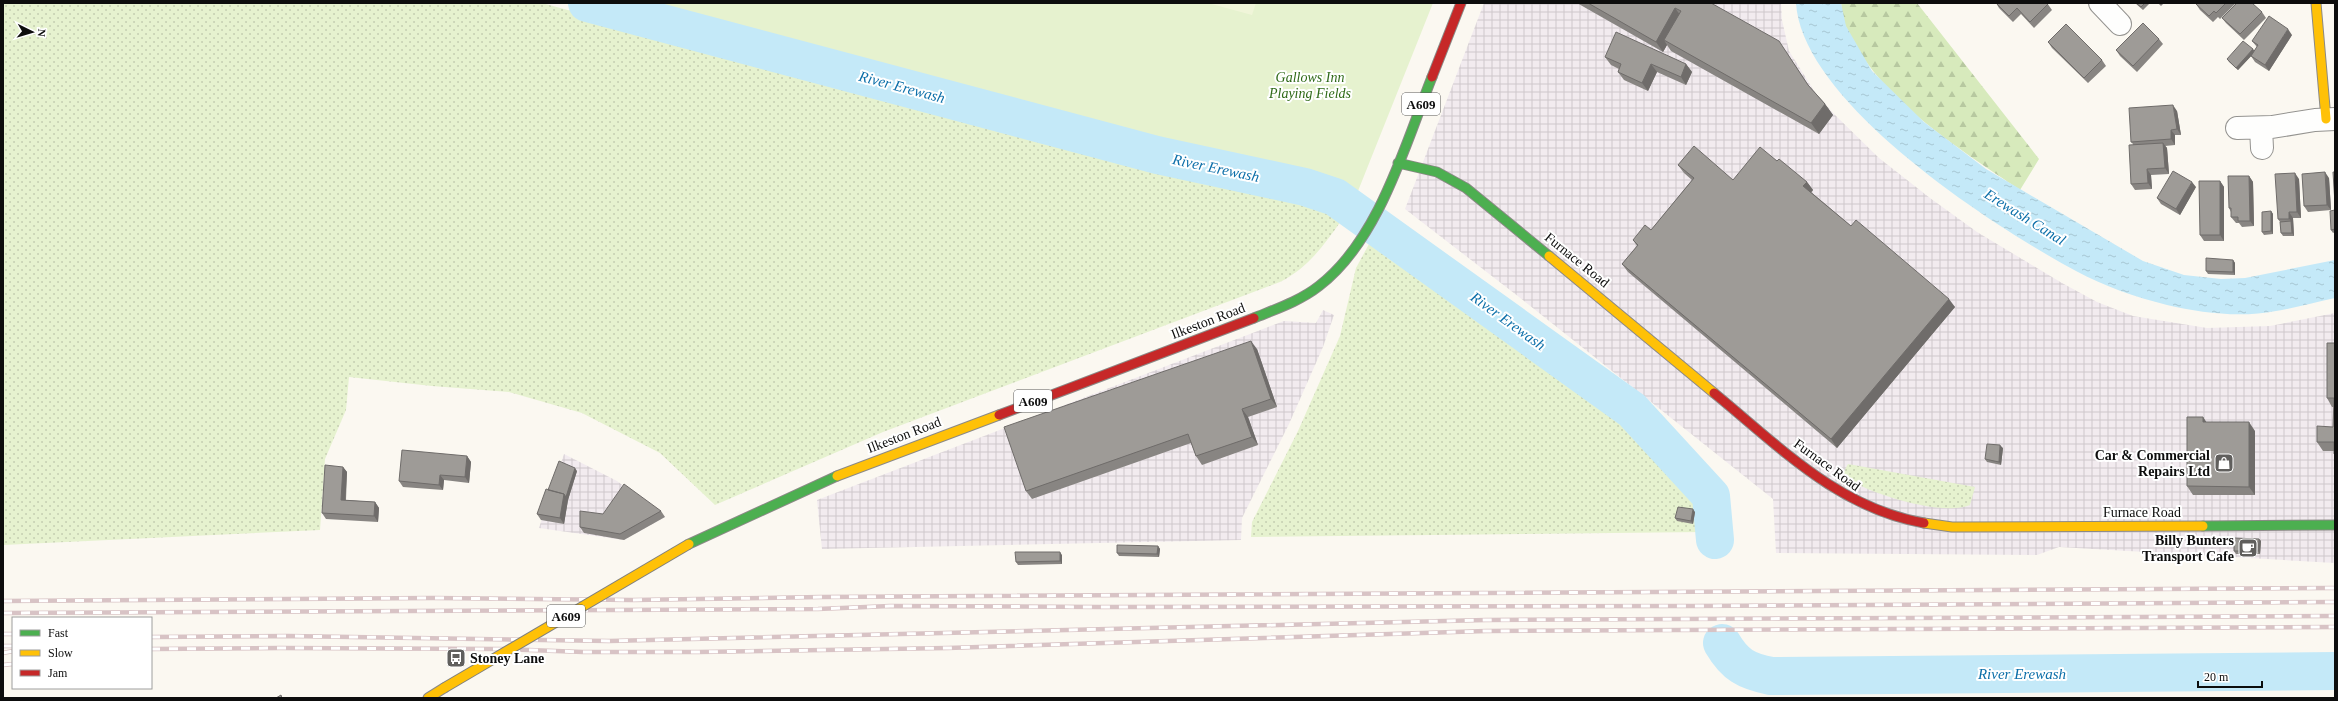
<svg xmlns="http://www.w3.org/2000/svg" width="2338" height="701" viewBox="0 0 2338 701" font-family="Georgia,serif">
<defs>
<pattern id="industrial-grid" width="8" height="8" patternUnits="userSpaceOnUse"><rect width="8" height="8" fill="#f2ebef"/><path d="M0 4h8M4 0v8" fill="none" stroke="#cec8cc"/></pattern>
<pattern id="grass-dots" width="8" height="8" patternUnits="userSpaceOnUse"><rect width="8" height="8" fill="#e6f2cf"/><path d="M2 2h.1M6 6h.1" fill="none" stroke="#c4ceb1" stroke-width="1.8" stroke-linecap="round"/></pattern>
<pattern id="forest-firs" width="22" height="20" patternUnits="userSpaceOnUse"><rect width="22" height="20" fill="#d7eabc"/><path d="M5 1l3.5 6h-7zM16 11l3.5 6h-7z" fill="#b7c8a0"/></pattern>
<pattern id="water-ripples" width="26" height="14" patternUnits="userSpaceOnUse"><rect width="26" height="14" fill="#c4e9f8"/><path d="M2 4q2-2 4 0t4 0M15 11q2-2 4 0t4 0" fill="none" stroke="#a7c7d3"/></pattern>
</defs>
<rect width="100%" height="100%" fill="#fbf8f1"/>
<path fill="url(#industrial-grid)" d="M1484 3H1781L1782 20 1789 51 1816 94 1835 115 1879 158 1930 198 1977 232 2062 283 2097 302 2133 316 2207 328 2270 326 2335 313V563L2059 547 2037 555 1776 553 1773 499 1519 297 1405 209Z
M1323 310 1334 315 1323 347 1289 424 1242 518 1241 540 822 549 817 500 1284 321 1316 323Z
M564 454 617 481 665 517 624 540 539 528Z"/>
<path fill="url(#grass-dots)" d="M3 3H542L902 101 1164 169 1297 198 1328 210 1341 221C1324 245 1308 268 1280 282L883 432 715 505 660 453 582 413 509 392 432 386 349 377 346 410 325 459 320 530 3 545Z
M1369 244 1392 261 1537 356 1695 486 1702 503 1703 532 1251 537 1252 522 1298 431 1340 336 1356 268Z
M1848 464 1975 487 1970 505C1942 517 1865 493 1842 475Z"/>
<path fill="url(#forest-firs)" d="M1841 3H1917L2039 159 2020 190C1956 146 1880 101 1846 27 1843 20 1842 11 1841 3Z"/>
<path fill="#e6f2cf" d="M626 3H1433L1358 191 1317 172 1280 163 1169 144Z"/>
<path fill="#f0f5d9" d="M1208 3H1256L1252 15Z"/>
<path fill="url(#water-ripples)" d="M1796 3H1841L1846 26 1872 71 1924 122 1986 169 2143 261 2184 275 2221 279 2245 278 2335 260V298C2315 302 2296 308 2276 311 2240 318 2202 313 2167 305 2135 297 2104 286 2076 271 1994 227 1802 103 1796 3Z"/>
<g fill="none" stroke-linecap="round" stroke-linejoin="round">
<path stroke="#c4e9f8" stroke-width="38" d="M587 3 1157 155 1305 187 1335 197 1632 410 1711 496 1715 540
M1722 643C1735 665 1746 671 1771 676L2335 671"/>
<defs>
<path id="street" d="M2100 3 2120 24
M2237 128 2272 127 2315 120 2335 119
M2261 128 2262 148"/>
<path id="fast" d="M1398 163 1437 172 1466 188 1549 256
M1254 318C1276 309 1300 301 1319 286 1379 240 1405 145 1432 77
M2203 526 2335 525
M689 544 837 476"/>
<path id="slow" d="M2316 3 2326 119
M1549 256 1714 393
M837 476 999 415
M1924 523 1952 527 2203 526
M428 698 444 688"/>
<path id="jam" d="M1432 77 1461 3
M1714 393C1780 447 1838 508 1924 523
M999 415 1254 318"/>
</defs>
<use href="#street" stroke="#949390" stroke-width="24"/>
<use href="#fast" stroke="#8b8986" stroke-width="11"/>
<use href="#slow" stroke="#8b8986" stroke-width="11"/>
<use href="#jam" stroke="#8b8986" stroke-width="11"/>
<use href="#street" stroke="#fefefd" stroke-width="22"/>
<use href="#fast" stroke="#4caf50" stroke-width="9"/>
<use href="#slow" stroke="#ffc107" stroke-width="9"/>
<use href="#jam" stroke="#c62828" stroke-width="9"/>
<defs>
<path id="rail" d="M3 601 433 598 633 600 821 597 2335 588
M3 613 818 609 890 606 1099 607 1693 606 2335 602
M3 634H13
M151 637 288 636 609 641 1486 620 2335 616
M3 646H13
M151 649 280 648 500 649 583 652H698L948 648 1486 631 2335 627
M3 653 13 651
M3 665 13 664"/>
</defs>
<use href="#rail" stroke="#d8c3c5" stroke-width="4.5"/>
<use href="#rail" stroke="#fff" stroke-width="3" stroke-dasharray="9" stroke-linecap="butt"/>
<defs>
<path id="slow-bridge" d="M444 688 689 544"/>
</defs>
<use href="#slow-bridge" stroke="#81807d" stroke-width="11" stroke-linecap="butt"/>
<use href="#slow-bridge" stroke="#ffc107" stroke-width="9"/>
</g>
<path fill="#888582" d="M1577 3H1711L1786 52 1809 86 1825 104 1833 115 1819 134 1671 51 1667 45 1663 52Z
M1996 3H2047L2052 10 2034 28 2021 14 2013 22 1999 8Z
M2135 3H2150L2143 10Z
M2158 3H2164L2161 6Z
M2197 3H2236L2220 19 2218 17 2213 22 2200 10 2196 4Z
M2262 12 2266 18 2244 40 2226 23 2222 18Z
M2292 35 2269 71 2255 62 2251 56 2238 70 2229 62 2227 59 2253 49 2254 51 2257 47 2252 41Z
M2159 39 2163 44 2137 72 2120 56 2116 50Z
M2048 42 2102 60 2106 66 2088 83 2052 48Z
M1605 57 1686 64 1692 72 1686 85 1657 72 1648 91 1624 80 1618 72 1619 69 1611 65Z
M2177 111 2181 135H2175V145L2165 146 2167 148 2169 174 2151 175 2152 189 2135 190 2131 184 2133 144 2131 142Z
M1777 161 1807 182 1813 190 1811 192 1851 226 1955 307 1837 448 1628 272 1622 264 1637 246 1633 240 1651 230 1692 180 1684 173 1678 165 1733 180Z
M2249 176 2253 182 2254 226 2242 227 2239 223H2236L2231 217V212L2229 208Z
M2329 178 2331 210 2308 212 2304 206Z
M2299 179 2301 218H2293L2294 236H2283L2281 233 2280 222 2278 219Z
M2220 181 2224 187V241H2204L2200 235Z
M2196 187 2180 215 2161 204 2157 198Z
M2335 210V232L2333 233 2331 230Z
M2271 211 2273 214V234L2264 235 2262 232Z
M2233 260 2235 263V275L2208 274 2206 271Z
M2335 343V455L2334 454V451H2323L2317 442 2333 427 2334 407H2332L2327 398Z
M1257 349 1277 407 1248 417 1258 445 1202 465 1196 456 1191 443 1032 499 1026 491Z
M2203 417 2206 422 2255 431V495H2193L2187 486Z
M2003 448 2001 465 1987 462 1985 459Z
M467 456 471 462 469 483 444 480 443 490 403 487 399 481Z
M343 467 347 472 346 500 375 502 379 508 378 522 326 519 322 513Z
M577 471 568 500 564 524 541 520 537 514 548 490Z
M661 511 665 517 624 540 584 533 580 527 603 514Z
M1695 512 1693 524 1677 521 1675 518Z
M2259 539 2261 541 2260 554H2236L2234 551Z
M1158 546 1160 549 1159 557 1119 556 1117 553Z
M1062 555V564L1018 565 1016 562Z"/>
<path fill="#6f6c6a" d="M1675 8 1683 19 1664 40 1667 45 1663 52 1656 42Z
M2288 29 2292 35 2269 71 2265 65Z
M2253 49 2255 52 2238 70 2236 68Z
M1651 64 1657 72 1648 91 1642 83Z
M1686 64 1692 72 1686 85 1681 77Z
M1825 104 1833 115 1819 134 1811 123Z
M2173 105 2177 111 2181 135 2177 129Z
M2171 130 2175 135V145L2171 139Z
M2163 143 2167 148 2169 174 2165 168Z
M2147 169 2151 175 2152 189 2148 183Z
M2325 172 2329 178 2331 210 2327 205Z
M2295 173 2299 179 2301 218 2297 212Z
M2249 176 2253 182 2254 226 2250 221Z
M2220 181 2224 187V241L2220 235Z
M1807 182 1813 190 1809 195 1803 186Z
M2192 182 2196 187 2180 215 2176 209Z
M2271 211 2273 214V234L2271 231Z
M2289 212 2293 218 2294 236 2292 233 2291 221 2289 219Z
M2233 260 2235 263V275L2233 272Z
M1949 299 1955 307 1837 448 1831 439Z
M1251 341 1257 349 1277 407 1271 399Z
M1242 409 1248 417 1258 445 1252 437Z
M2203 417 2209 426 2203 422Z
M2249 422 2255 431V495L2249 487Z
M2000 445 2003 448 2001 465 1999 462Z
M467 456 471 462 469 483 465 477Z
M343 467 347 472 345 506 341 500Z
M575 468 577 471 568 500 564 524 560 518 564 494Z
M440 475 444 480 443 490 439 485Z
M375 502 379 508 378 522 374 516Z
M1693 509 1695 512 1693 524 1691 521Z
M2259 539 2261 541 2260 554 2258 551Z
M1158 546 1160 549 1159 557 1157 554Z
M1060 552 1062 555V564L1060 561Z"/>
<path fill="#9e9b97" stroke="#6f6c6a" d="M1588 3H1711L1779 41 1808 85 1825 104 1811 123 1664 40 1681 11 1675 8 1656 42Z
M1996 3H2047L2048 4 2030 22 2017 8 2009 16Z
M2136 3H2145L2141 7Z
M2197 3H2226L2216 13 2214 11 2209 16 2196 4Z
M2237 3H2252L2262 12 2240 34 2222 18Z
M2269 16 2288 29 2265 65 2251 56 2258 45 2252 41Z
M2143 23 2159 39 2133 66 2116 50Z
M2066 24 2102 60 2084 78 2048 42Z
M1616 32 1686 64 1681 77 1651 64 1642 83 1618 72 1621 64 1605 57Z
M2243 41 2253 49 2236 68 2227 59Z
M2173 105 2177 129 2171 130V139L2131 142 2129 108Z
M2163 143 2165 168 2147 169 2148 183 2131 184 2129 145Z
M1694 146 1733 180 1760 147 1777 161 1779 159 1807 182 1803 186 1851 226 1856 220 1949 299 1831 439 1622 264 1638 245 1633 240 1645 225 1651 230 1694 178 1678 165Z
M2173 171 2192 182 2176 209 2157 198Z
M2325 172 2327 205 2304 206 2302 174Z
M2333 172H2335V204Z
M2295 173 2297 212H2289V219H2278L2275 174Z
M2228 176H2249L2250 221H2238V217H2231V208H2229Z
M2199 181H2220V235H2200Z
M2335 210V229L2331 230 2330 211Z
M2271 211V231L2262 232V212Z
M2291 221 2292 233H2281L2280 222Z
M2206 258 2233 260V272L2206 271Z
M1251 341 1271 399 1242 409 1252 437 1196 456 1188 434 1026 491 1004 427Z
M2327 343H2335V454H2334V442H2317V426L2333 427 2334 398H2327Z
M2187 417H2203V422H2249V487L2187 486Z
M1987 444 2000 445 1999 462 1985 459Z
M402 450 467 456 465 477 440 475 439 485 399 481Z
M559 461 575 468 566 497 564 494 548 490Z
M325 465 343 467 341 500 375 502 374 516 322 513Z
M624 484 661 511 620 534 580 527V511L603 514Z
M546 489 564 494 560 518 537 514Z
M1678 507 1693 509 1691 521 1675 518Z
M2234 538 2259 539 2258 551H2234Z
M1117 545 1158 546 1157 554 1117 553Z
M1015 552H1060V561L1016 562Z
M281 695 282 698H276Z"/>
<defs>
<symbol id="shop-square" viewBox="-11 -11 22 22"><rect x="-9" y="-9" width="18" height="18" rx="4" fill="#605f5d" stroke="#fff"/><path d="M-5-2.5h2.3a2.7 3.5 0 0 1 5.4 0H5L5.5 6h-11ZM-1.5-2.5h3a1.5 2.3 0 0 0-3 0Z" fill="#fff"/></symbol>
<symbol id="cafe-square" viewBox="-11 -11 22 22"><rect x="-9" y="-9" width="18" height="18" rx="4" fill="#605f5d" stroke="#fff"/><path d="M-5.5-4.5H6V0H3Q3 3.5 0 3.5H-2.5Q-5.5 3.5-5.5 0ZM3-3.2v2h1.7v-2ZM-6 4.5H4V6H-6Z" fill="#fff"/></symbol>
<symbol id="bus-square" viewBox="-11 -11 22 22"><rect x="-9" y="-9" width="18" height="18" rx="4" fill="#605f5d" stroke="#fff"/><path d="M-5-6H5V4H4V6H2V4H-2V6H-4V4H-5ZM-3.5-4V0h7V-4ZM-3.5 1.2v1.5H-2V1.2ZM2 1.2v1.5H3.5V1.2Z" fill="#fff"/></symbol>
</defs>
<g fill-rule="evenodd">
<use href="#shop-square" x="2213" y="452" width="22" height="22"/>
<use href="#cafe-square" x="2237" y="537" width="22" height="22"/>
<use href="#bus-square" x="445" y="647" width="22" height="22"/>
</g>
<g text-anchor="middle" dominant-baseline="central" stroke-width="4" stroke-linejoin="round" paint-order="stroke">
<g fill="#fff" stroke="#565656" stroke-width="1">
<rect x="1402" y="93" width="38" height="22" rx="3"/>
<rect x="1014" y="390" width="38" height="22" rx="3"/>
<rect x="547" y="605" width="38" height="22" rx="3"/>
</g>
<g font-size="13" font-weight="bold" fill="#0d0d0d">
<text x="1421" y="104">A609</text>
<text x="1033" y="401">A609</text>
<text x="566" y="616">A609</text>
</g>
<g font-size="14" font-style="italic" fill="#2f6a18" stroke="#fff">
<text x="1310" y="77">Gallows Inn<tspan x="1310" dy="16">Playing Fields</tspan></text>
</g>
<g font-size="14" fill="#0d0d0d" stroke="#fff">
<text transform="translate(1577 260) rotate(39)">Furnace Road</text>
<text transform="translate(1208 321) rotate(-21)">Ilkeston Road</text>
<text transform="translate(904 435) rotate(-21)">Ilkeston Road</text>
<text transform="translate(1827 465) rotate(36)">Furnace Road</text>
<text x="2142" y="512">Furnace Road</text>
</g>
<g font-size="14" font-weight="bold" fill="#0d0d0d" stroke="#fff" text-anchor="end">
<text x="2210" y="455">Car &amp; Commercial<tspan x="2210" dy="16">Repairs Ltd</tspan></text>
<text x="2234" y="540">Billy Bunters<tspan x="2234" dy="16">Transport Cafe</tspan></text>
<text x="470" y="658" text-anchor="start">Stoney Lane</text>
</g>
<g font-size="15" font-style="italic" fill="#0c6fa9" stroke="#fff">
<text transform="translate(902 87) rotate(15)">River Erewash</text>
<text transform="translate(1216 168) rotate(12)">River Erewash</text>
<text transform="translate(2025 217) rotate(32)">Erewash Canal</text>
<text transform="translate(1508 321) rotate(36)">River Erewash</text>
<text x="2022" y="674">River Erewash</text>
</g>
</g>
<rect width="2338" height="701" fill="none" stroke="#0d0d0d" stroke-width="8"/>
<rect x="12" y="617" width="140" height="72" fill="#ffffff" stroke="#9e9e9e"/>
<rect x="20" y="630" width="20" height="6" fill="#4caf50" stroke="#9e9e9e"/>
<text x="48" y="637" font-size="12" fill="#0d0d0d">Fast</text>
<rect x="20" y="650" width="20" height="6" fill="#ffc107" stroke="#9e9e9e"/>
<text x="48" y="657" font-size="12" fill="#0d0d0d">Slow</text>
<rect x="20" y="670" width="20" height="6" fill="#c62828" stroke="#9e9e9e"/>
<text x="48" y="677" font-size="12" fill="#0d0d0d">Jam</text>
<g transform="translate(32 32) rotate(95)" stroke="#ffffff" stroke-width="3" paint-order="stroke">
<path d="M0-3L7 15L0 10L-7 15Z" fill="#0d0d0d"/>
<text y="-6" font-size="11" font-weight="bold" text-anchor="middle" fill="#0d0d0d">N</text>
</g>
<path d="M2198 681v6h64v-6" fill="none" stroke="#0d0d0d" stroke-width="2"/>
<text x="2204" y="681" font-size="12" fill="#0d0d0d" stroke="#ffffff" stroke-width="3" paint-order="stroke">20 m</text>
</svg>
